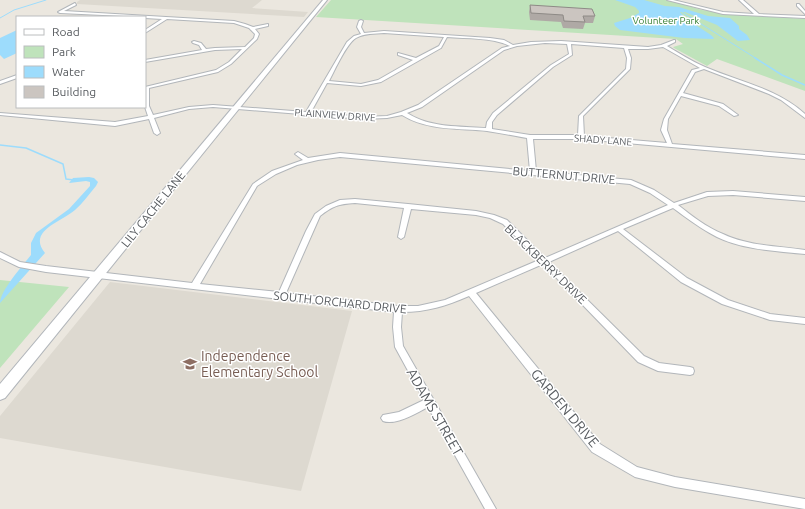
<svg xmlns="http://www.w3.org/2000/svg" width="805" height="509" viewBox="0 0 805 509" font-family="Ubuntu,sans-serif">
<rect width="100%" height="100%" fill="#ebe7df"/>
<path fill="#ddd9d0" d="M80 0H262L252 8 308 12 304 17 77 4V2Z
M110 282 352 311 301 491 0 438V416Z"/>
<path fill="#bfe3bb" d="M331 0H668L702 10 728 14 805 19V91L717 59 707 66 674 48 673 47 683 44 676 39 316 17Z
M0 280 69 287 0 368Z"/>
<path fill="#9ddcfc" d="M615 0H644L665 6 679 7 708 16 730 18 739 26V29L747 35 750 40 738 41 717 25 685 12H680L688 20 711 35 714 38 713 39 684 38 620 30 615 26 614 23 630 18 639 13V11L635 7Z
M17 30V53L4 59 0 55V38Z
M89 177 94 178 98 182 96 186C89 194 83 203 75 210 61 222 27 231 45 253L0 303C0 291 23 265 31 255V243L36 233 69 209 90 186V182L86 181 69 183 73 178Z"/>
<g fill="none" stroke-linecap="round" stroke-linejoin="round">
<path stroke="#9ddcfc" stroke-width="1" d="M682 12 757 59
M0 18 14 10 46 0"/>
<path stroke="#9ddcfc" stroke-width="1.5" d="M755 58 782 75 805 85
M0 145 26 148 63 164 66 179 74 180"/>
<defs>
<path id="street" d="M667 0H673L723 12 754 14 739 0H743L759 14 805 16V18L723 14Z
M75 3 76 5 64 11 234 21 245 24 253 27 268 24V26L255 29 259 34 257 39 231 64 218 72 149 88V106L153 115 189 107 213 105 306 112 347 42 354 36 361 34 357 27 359 21 361 20 363 21 361 27 364 33 384 31 490 38 504 40 513 45 531 42 561 41 648 47 661 45 674 40H675V42L667 46C679 53 691 61 705 67 740 82 776 88 805 114V118L781 100 769 94 704 69 695 72 683 93 723 104 738 115 734 116 719 106 681 96 668 119 667 130 672 144 805 155V159L581 139H533L536 171 631 180 654 190 674 203 707 192 733 191 805 197V201L733 195 708 196 678 205C692 216 706 227 723 234 748 246 778 246 805 250V254C776 251 744 250 717 237 701 229 687 218 673 208L623 229 687 278 728 300 770 314 805 318V324L770 320 722 304 681 282 618 231 549 262 644 356 659 363 690 367 693 368 694 371 693 374 690 375 658 371 638 362 543 264 476 293 600 444 637 467 675 477 805 499V509L675 487 635 477 592 452 469 296C446 306 427 312 402 312L401 327 403 346 496 509H485L428 407C417 413 395 426 383 421L381 418 383 415 399 412 424 400 395 347 393 327 394 312 46 272 19 267 0 258V252L20 262 46 266 192 283 253 184 272 171 303 160 295 154 298 152 308 158 340 153 530 171 527 138C514 136 501 133 487 131 458 128 428 131 402 115L387 118 363 119 213 107 189 109 154 118 160 133 157 135 154 133 149 119 115 126 0 115V113L115 122 148 116 145 107V87L216 70 229 62 242 49 215 50 145 62V60L202 50 199 45 193 43 192 42 194 41 201 43 206 49 215 48 245 47 254 38 255 34 249 28 234 23 167 19 145 33V30L162 19 145 18V17L60 13 58 12ZM384 33 444 37 439 46 416 58 398 53V55L413 60 378 80 361 84 329 81C335 70 346 44 356 38 364 33 375 34 384 33ZM447 37C467 39 491 37 510 46L502 48 418 105 401 112 387 116 363 117 311 112 327 83 361 86 381 82 441 48ZM545 43 567 44 569 54 551 65 493 113 487 122 486 128C460 126 430 128 407 113L422 107 504 50 517 46ZM571 44 624 48 627 58 626 69 579 116 578 135H530L492 129V122L497 115 553 67 572 55ZM663 47 700 68 692 70 664 119 661 130 667 143 584 136 583 116 630 69 631 58 628 49H648ZM340 157 630 184 650 193 668 205 545 258 507 220 494 215 476 211 408 204 355 199 340 200 326 206 315 214 306 231 279 292 200 284 257 186 276 174 297 165 318 160ZM355 203 404 208 398 237 401 239 404 237 411 209 476 215 490 218 503 224 539 260 445 300 418 306H398L286 293 320 216C333 206 338 204 355 203Z
M797 4H799L805 11V14L797 6Z
M17 75V78L0 84V81Z"/>
<path id="secondary" d="M323 0H327L5 398 0 400V384Z"/>
</defs>
<use href="#street" stroke="#b2b6ba" stroke-width="2"/>
<use href="#secondary" stroke="#b1b5ba" stroke-width="2"/>
<use href="#street" fill="#fff" fill-rule="evenodd"/>
<use href="#secondary" fill="#fff" fill-rule="evenodd"/>
</g>
<path fill="#afa9a5" d="M530 5 595 16 593 23H585L583 29 563 28 561 22 530 20 529 12Z"/>
<path fill="#cbc5c0" stroke="#8e8a86" d="M530 5 592 9 595 16H583L585 22 564 21 563 15 531 13Z"/>
<defs>
<symbol id="school-bare" viewBox="-9 -9 18 18"><path d="M0-5L7-2L0 1L-7-2ZM-4 1L0 2.5L4 1V4Q0 6-4 4Z" fill="#8d6e63" stroke="#fff" stroke-width="2.5" paint-order="stroke"/></symbol>
</defs>
<g fill-rule="evenodd">
<use href="#school-bare" x="180" y="354" width="20" height="20"/>
</g>
<g text-anchor="middle" dominant-baseline="central" stroke-width="3" stroke-linejoin="round" paint-order="stroke">
<g font-size="10" fill="#398136" stroke="#fff">
<text x="666" y="20">Volunteer Park</text>
</g>
<g font-size="10" fill="#585c60" stroke="#fff">
<text transform="translate(335 115) rotate(4)">PLAINVIEW DRIVE</text>
<text transform="translate(603 140) rotate(4)">SHADY LANE</text>
</g>
<g font-size="12" fill="#585c60" stroke="#fff">
<text transform="translate(564 175) rotate(5)">BUTTERNUT DRIVE</text>
<text transform="translate(153 209) rotate(-51)">LILY CACHE LANE</text>
<text transform="translate(546 264) rotate(44)">BLACKBERRY DRIVE</text>
<text transform="translate(340 302) rotate(6)">SOUTH ORCHARD DRIVE</text>
</g>
<g font-size="14" fill="#785e54" stroke="#fff" text-anchor="start">
<text x="201" y="356">Independence<tspan x="201" dy="16">Elementary School</tspan></text>
</g>
<g font-size="14" fill="#585c60" stroke="#fff">
<text transform="translate(565 408) rotate(50)">GARDEN DRIVE</text>
<text transform="translate(435 412) rotate(60)">ADAMS STREET</text>
</g>
</g>
<rect x="16" y="16" width="130" height="92" fill="#ffffff" stroke="#bcbebf"/>
<rect x="24" y="29" width="20" height="6" fill="#ffffff" stroke="#bcbebf"/>
<text x="52" y="36" font-size="12" fill="#585c60">Road</text>
<rect x="24" y="46" width="20" height="12" fill="#bfe3bb" stroke="#bcbebf"/>
<text x="52" y="56" font-size="12" fill="#585c60">Park</text>
<rect x="24" y="66" width="20" height="12" fill="#9ddcfc" stroke="#bcbebf"/>
<text x="52" y="76" font-size="12" fill="#585c60">Water</text>
<rect x="24" y="86" width="20" height="12" fill="#cbc5c0" stroke="#bcbebf"/>
<text x="52" y="96" font-size="12" fill="#585c60">Building</text>
</svg>
